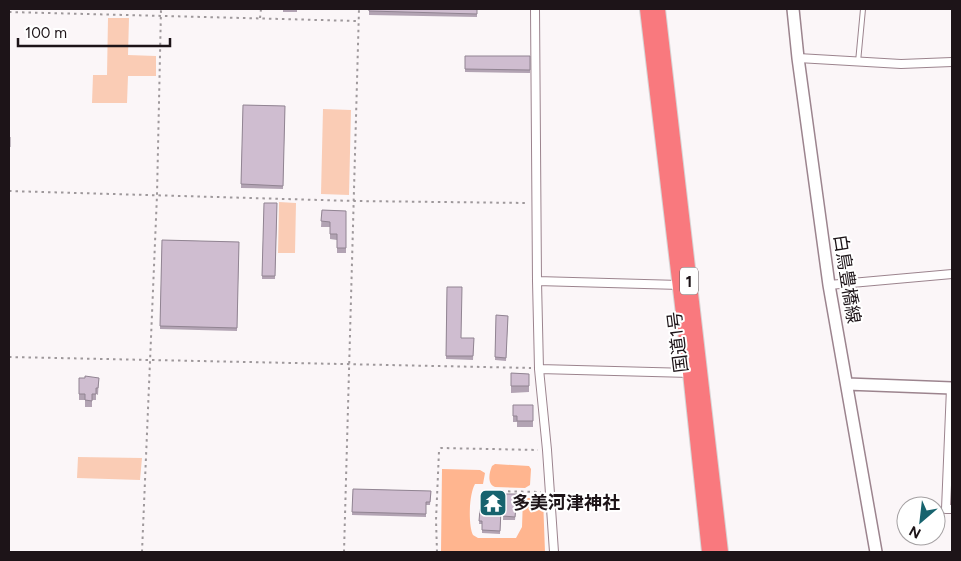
<svg xmlns="http://www.w3.org/2000/svg" width="961" height="561" viewBox="0 0 961 561" font-family="Figtree,'Noto Sans JP',sans-serif">
<rect width="100%" height="100%" fill="#fbf6f8"/>
<path fill="#faccb5" d="M108 18H129L128 55 156 56V76H128L127 103H92L93 75H107Z
M323 109 351 110 349 195 321 194Z
M279 202 296 203 295 253H278Z
M78 457 142 458 140 480 77 478Z"/>
<path fill="#ffb58f" d="M495 464 529 466 531 469 530 485 525 488 495 487C487 484 489 473 492 466Z
M442 469 480 470 485 473 483 484H475C469 494 468 525 473 535L478 538H516L522 527 523 498H543L545 552H441Z"/>
<g fill="none" stroke-linecap="round" stroke-linejoin="round">
<defs>
<path id="lane" d="M858 62 863 9"/>
<path id="street" d="M535 9 537 281 539 369 547 450 554 552
M798 58 901 64 952 62
M537 281 680 285
M829 285 952 274
M539 369 690 373
M951 388 946 509H952"/>
<path id="secondary" d="M793 9 798 58 829 285 876 552
M847 384 952 388"/>
<path id="highway" d="M647 9 690 373 709 552
M658 9 721 552"/>
</defs>
<use href="#lane" stroke="#9c848e" stroke-width="6"/>
<use href="#street" stroke="#9c848e" stroke-width="10"/>
<use href="#secondary" stroke="#9c848e" stroke-width="14"/>
<use href="#highway" stroke="#d6d5d5" stroke-width="16"/>
<path stroke="#9e989b" stroke-width="2" stroke-dasharray="2.5 4" stroke-linecap="butt" d="M9 12 358 21
M260 18 261 9
M9 191 354 201 527 203
M9 357 531 368
M488 505 503 506
M488 511 489 491 541 492
M499 512V506
M9 552H42
M142 552 157 195 161 9
M344 552 359 9
M437 552 436 520 439 451 441 448 538 450"/>
<use href="#lane" stroke="#fff" stroke-width="4"/>
<use href="#street" stroke="#fff" stroke-width="8"/>
<use href="#secondary" stroke="#fff" stroke-width="11"/>
<use href="#highway" stroke="#f9797e" stroke-width="14"/>
</g>
<path fill="#b2a3b3" d="M283 9H297V12H283Z
M369 9H477V17L369 15Z
M465 56H530V73L465 72Z
M243 105 285 106 283 189 241 188Z
M264 203H277L275 279H262Z
M322 210 346 211V253H337V240L330 239V227H321Z
M162 240 239 242 237 331 160 329Z
M447 287 461 338H474L473 360 446 359Z
M496 315 508 316 506 361 495 360Z
M511 373 529 374V392L511 393Z
M79 378H99L98 395 96 394V400H92V407H85V400H79Z
M513 405H533V427H517V422H513Z
M353 489 431 491 430 505H426V517L352 515Z
M504 494H520V510H516L515 520H503Z
M480 509 501 510 500 534 482 533V524H479Z"/>
<path fill="#cfbdd0" stroke="#918492" d="M369 9H477V14L369 11Z
M465 56H530V70L465 69Z
M243 105 285 106 283 186 241 184Z
M9 137H10V147H9Z
M264 203H277L275 276H262Z
M322 210 346 211V248H337V234H330V222L321 221Z
M162 240 239 242 237 328 160 326Z
M447 287H462L461 338H474L473 356H446Z
M496 315 508 316 506 358 495 357Z
M511 373 529 374V386H511Z
M85 376 99 378 98 388H96V394H92V401L85 400V394H79V378H85Z
M513 405H533V421H517V416H513Z
M353 489 431 491 430 502H426V514L352 512Z
M504 494H520V506H516L515 517 503 516Z
M480 509 501 510 500 531 482 530V521H479Z"/>
<defs>
<symbol id="temple-square" viewBox="-11 -11 22 22"><rect x="-9" y="-9" width="18" height="18" rx="4" fill="#17636e" stroke="#fff"/><path d="M0-6L5-2H3V0L6.5 2.5H4V6H1.5V3h-3V6H-4V2.5H-6.5L-3 0V-2H-5Z" fill="#fff"/></symbol>
</defs>
<g fill-rule="evenodd">
<use href="#temple-square" x="477" y="487" width="32" height="32"/>
</g>
<g text-anchor="middle" dominant-baseline="central" stroke-width="4" stroke-linejoin="round" paint-order="stroke">
<rect fill="#fff" stroke="#615a5d" stroke-width="1" x="680" y="267.5" width="18" height="27" rx="4"/>
<g font-size="16" font-weight="bold" fill="#1d1418">
<text x="689" y="281">1</text>
</g>
<g font-size="18" fill="#1d1418" stroke="#fff">
<text transform="translate(847 279) rotate(81)">白鳥豊橋線</text>
<text transform="translate(678 342) rotate(-97)">国道1号</text>
</g>
<g font-size="18" font-weight="bold" fill="#1d1418" stroke="#fff" text-anchor="start">
<text x="512" y="503">多美河津神社</text>
</g>
</g>
<rect width="961" height="561" fill="none" stroke="#1d1418" stroke-width="20"/>
<g transform="translate(921 521) rotate(208)"><circle r="24" fill="#ffffff" stroke="#a5a1a3"/>
<path d="M0-4L9 19L0 12L-9 19Z" fill="#17636e"/>
<text y="-8" font-size="14" font-weight="bold" text-anchor="middle" fill="#1d1418">N</text>
</g>
<path d="M18 38v8h152v-8" fill="none" stroke="#1d1418" stroke-width="2.5"/>
<text x="25" y="38" font-size="15" fill="#1d1418" stroke="#ffffff" stroke-width="4" paint-order="stroke">100 m</text>
</svg>
